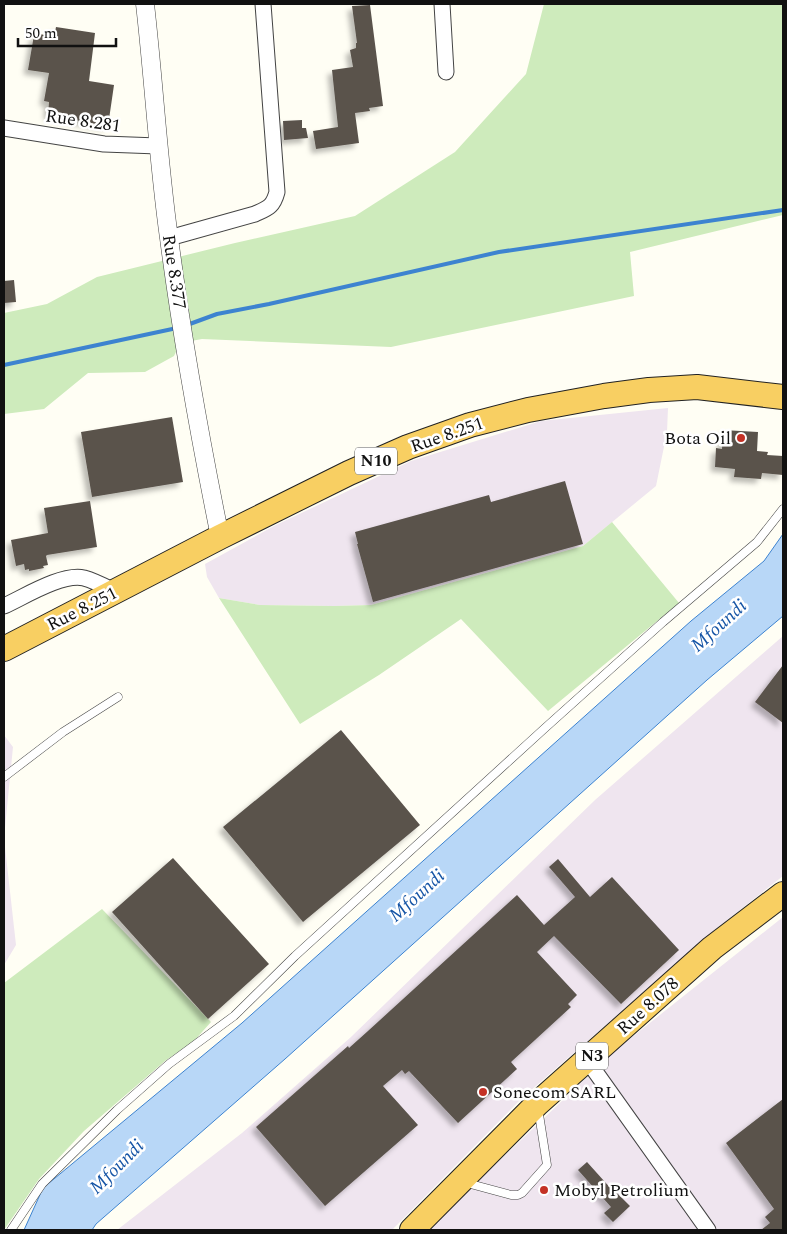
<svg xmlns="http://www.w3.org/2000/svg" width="787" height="1234" viewBox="0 0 787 1234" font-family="Spectral,serif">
<defs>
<filter id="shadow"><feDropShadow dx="-4.5" dy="4.5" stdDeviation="2.5" flood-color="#0004"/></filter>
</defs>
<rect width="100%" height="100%" fill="#fffef4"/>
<path fill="#efe5ef" d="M668 408 667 432 656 486 583 546 371 605 334 606 260 605 219 598 207 577 205 564 274 526 411 461 541 421Z
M783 636V876L717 928 521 1099 392 1230H117L242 1133 351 1037 595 800Z
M4 735 13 747 4 838 16 945 4 965Z
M783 917V1230H427L612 1053Z"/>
<path fill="#ceebbc" d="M544 4H783V215L630 252 634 296 391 347 202 339 180 343 174 356 145 372 88 373 44 409 4 414V313L47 304 97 277 235 243 355 216 455 152 526 74Z
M612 522 679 603 548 711 461 619 379 675 300 724 219 598 260 605 334 606 371 605 583 546Z
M102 909 211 1022 194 1041 165 1061 84 1131 39 1179 4 1230V983Z"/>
<path fill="#b8d7f7" stroke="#3d83d0" d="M783 534V616L707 680 285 1059 96 1224 92 1230H24L43 1188 242 1023 691 621 764 561Z"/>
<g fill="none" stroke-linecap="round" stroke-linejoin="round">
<path stroke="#3d83d0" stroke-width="4" d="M187 325 217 314 269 304 499 252 783 210
M4 365 177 328"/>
</g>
<path fill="#5a534c" filter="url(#shadow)" d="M370 5 383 106 369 108 370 111 355 113 359 143 316 149 313 131 338 127 332 70 353 67 350 50 356 48V43H357L352 6Z
M56 27 95 33 89 81 114 85 108 126 48 115 49 102 44 101 49 73 28 70 34 35 40 36V34L54 37Z
M302 120V128H306L308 138 284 140 283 121Z
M14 280 16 302 4 303V281Z
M172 417 183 482 92 497 81 432Z
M723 430 758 432 757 451 768 452 767 455 783 456V475L762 473 761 479 734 477 735 469 715 467 716 448 722 449Z
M565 481 583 544 373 602 357 544H358L355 532 489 495 491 502Z
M90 501 97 547 47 555 46 556 48 565 43 566 44 568 29 571V569L25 570 24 564 16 566 11 540 48 533 44 508Z
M783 665V723L755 702Z
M341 730 420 825 303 922 223 827Z
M173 858 269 964 208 1019 112 912Z
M558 859 590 897 612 877 679 950 621 1004 554 936 537 952 577 995 568 1004 571 1007 511 1062 517 1069 458 1123 409 1071 405 1074 402 1070 383 1086 418 1125 325 1206 256 1127 348 1046 349 1048 368 1031 517 895 544 925 575 897 549 867Z
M783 1099V1230H761L770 1223 765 1217 774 1209 726 1143Z
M587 1162 614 1192 615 1191 630 1206 613 1222 604 1213 611 1207 578 1170Z"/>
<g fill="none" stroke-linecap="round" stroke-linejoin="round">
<defs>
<path id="service" d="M4 777 63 732 118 697
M463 1182 511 1195H518L522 1193 547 1165 538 1108
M11 1230 42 1184 117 1110 169 1064 234 1016 295 956 545 728 663 622 757 542 783 509"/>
<path id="minor" d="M442 4 446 72
M4 128 104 144 158 146
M169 238 255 214C268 208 273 207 277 192L263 4
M4 606C24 597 62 573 84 578 95 581 106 587 116 592
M587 1060 708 1230"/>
<path id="tertiary" d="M145 4C154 82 158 160 169 238 182 338 200 438 220 537"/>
<path id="trunk" d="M4 649 220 537 349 473 408 447 470 425 528 410 604 396 649 390 697 387 783 397
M412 1230 537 1104 712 948 783 894"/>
</defs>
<use href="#service" stroke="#444" stroke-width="9"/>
<use href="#minor" stroke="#444" stroke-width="17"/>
<use href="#tertiary" stroke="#444" stroke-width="19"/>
<use href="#trunk" stroke="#222" stroke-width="26"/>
<use href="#service" stroke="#fff" stroke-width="8"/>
<use href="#minor" stroke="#fff" stroke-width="15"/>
<use href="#tertiary" stroke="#fff" stroke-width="18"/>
<use href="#trunk" stroke="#f8cf62" stroke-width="24"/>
</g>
<g fill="#c43125" stroke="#fff" stroke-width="2">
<circle cx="741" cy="438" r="5"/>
<circle cx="483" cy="1092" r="5"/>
<circle cx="544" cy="1190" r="5"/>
</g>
<g text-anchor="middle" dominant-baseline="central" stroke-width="5" stroke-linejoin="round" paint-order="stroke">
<g fill="#fff" stroke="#585858" stroke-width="1">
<rect x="355" y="447.5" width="42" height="27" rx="4"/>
<rect x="576" y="1042.5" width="32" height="27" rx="4"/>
</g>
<g font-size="16" font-weight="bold" fill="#111">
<text x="376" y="461">N10</text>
<text x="592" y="1056">N3</text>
</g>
<g font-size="18" fill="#111" stroke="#fff">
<text transform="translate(83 121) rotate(8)">Rue 8.281</text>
<text transform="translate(174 272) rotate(81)">Rue 8.377</text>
<text transform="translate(447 435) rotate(-19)">Rue 8.251</text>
<text transform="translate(82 609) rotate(-27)">Rue 8.251</text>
<text transform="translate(648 1006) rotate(-42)">Rue 8.078</text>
</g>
<g font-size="18" fill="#111" stroke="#fff" text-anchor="start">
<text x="731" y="438" text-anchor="end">Bota Oil</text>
<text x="493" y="1092">Sonecom SARL</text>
<text x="554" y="1190">Mobyl Petrolium</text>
</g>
<g font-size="19" font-style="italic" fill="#1655a6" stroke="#fff">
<text transform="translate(719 626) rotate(-42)">Mfoundi</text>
<text transform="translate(417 896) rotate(-42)">Mfoundi</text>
<text transform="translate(117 1167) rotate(-45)">Mfoundi</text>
</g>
</g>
<rect width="787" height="1234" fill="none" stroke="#111111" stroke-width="10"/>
<path d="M18 38v8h98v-8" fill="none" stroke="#111111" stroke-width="2.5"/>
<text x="25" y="38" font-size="15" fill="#111111" stroke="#ffffff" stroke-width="4" paint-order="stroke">50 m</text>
</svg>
